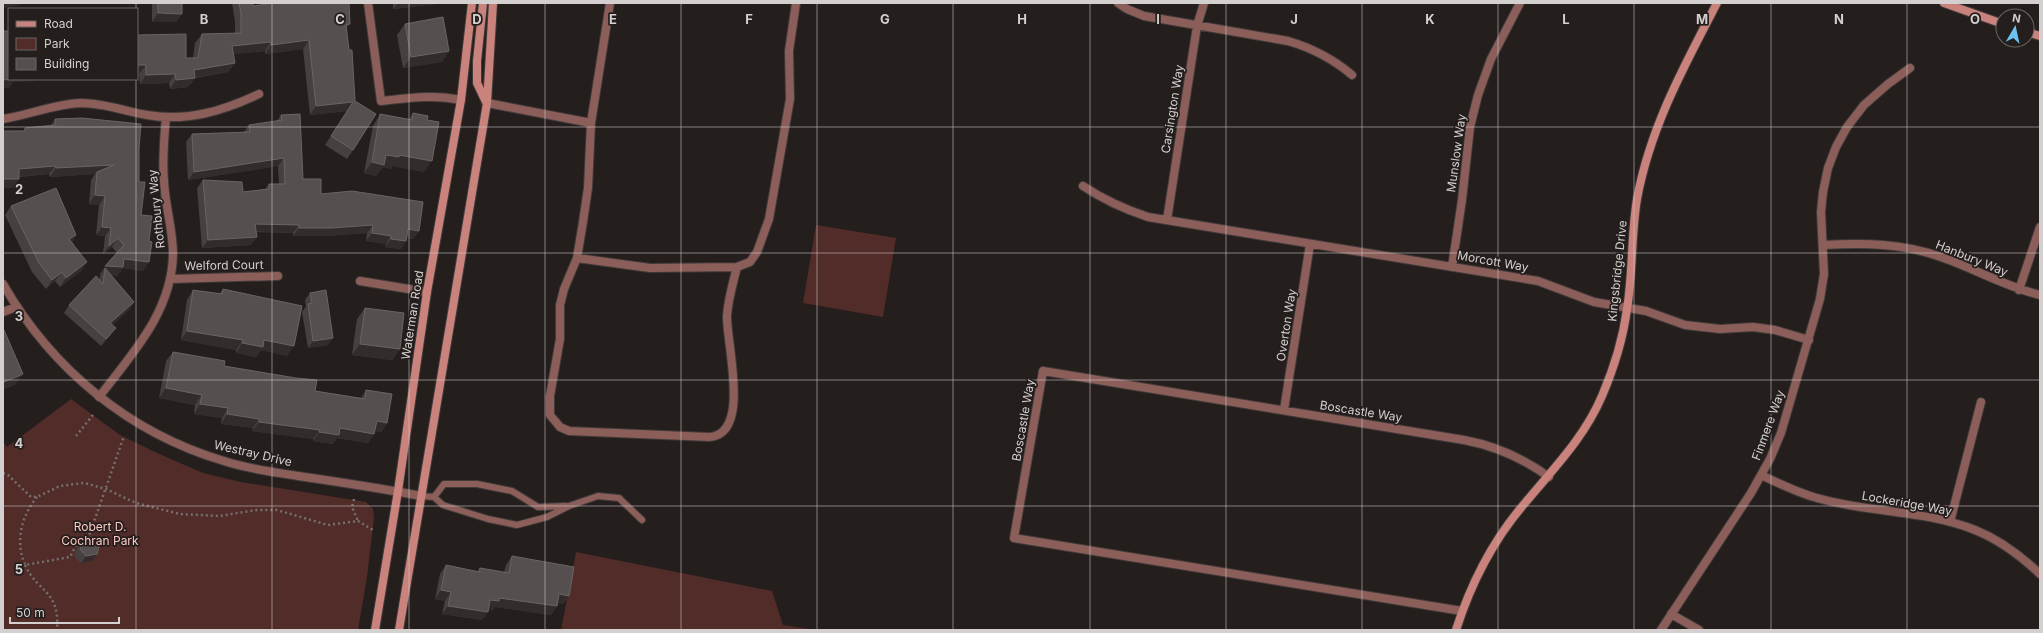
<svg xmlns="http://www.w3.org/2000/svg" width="2043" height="633" viewBox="0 0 2043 633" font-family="Inter,sans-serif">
<rect width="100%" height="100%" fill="#241e1d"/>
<path fill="#522c29" d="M816 225 896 238 883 317 803 303Z
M71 399 120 435 157 453 203 473 241 482 366 502 373 509 374 518 367 577 358 630H3V442L7 447Z
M576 552 772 591 783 625 815 630H561Z"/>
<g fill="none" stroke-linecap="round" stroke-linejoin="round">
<defs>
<path id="lane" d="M421 496 434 497 443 505 488 519 517 525 547 517 569 506 598 496 619 498 642 520
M434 497 444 484H477L512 491 538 507 566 506"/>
<path id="street" d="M368 3 381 101C409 98 433 94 461 100
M610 3 591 123 588 188 583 222 577 258 564 289 560 305V339L550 396V415L560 427 569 431 709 437C752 435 726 342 727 316 728 299 733 283 737 267L750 262 757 252 769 219 790 99 789 51 796 3
M1118 3 1127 9 1144 16 1288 41C1312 48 1332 58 1352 75
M487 103 591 123
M3 119C29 115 54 104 81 103 104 103 124 111 147 115 187 122 223 111 259 94
M1083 186C1104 200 1124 209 1148 217L1538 281 1594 302 1646 311 1685 325 1720 329 1753 327 1775 330 1809 340
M1167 220 1197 26 1204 3
M1824 245C1864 243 1902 243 1941 257 1976 269 2003 286 2040 295
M577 258 650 268 737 267
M1452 267 1462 200 1470 127 1478 95 1491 59 1520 3
M170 279 278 276
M360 281 427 292
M3 284C52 369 129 433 224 461 248 469 273 472 298 476 339 482 380 488 421 496
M2019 290 2040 227
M3 312 16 307
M99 397C132 354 172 312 173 254 173 229 165 206 164 181 162 160 164 139 166 117
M1284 410 1310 244
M1761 475C1780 484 1798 493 1817 498 1869 513 1925 510 1975 530 2000 540 2021 556 2040 574
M1950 522 1981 402
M1462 611 1014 538 1043 371 1464 440C1496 446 1523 458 1549 477
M1671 614 1699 630
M1661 630 1751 493 1770 459 1781 433 1820 299 1824 274 1821 212 1823 192 1828 168 1836 147 1847 127 1864 105 1888 84 1910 68"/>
<path id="secondary" d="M483 3 477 61V83L486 102
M1944 3 2003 24
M2027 32 2040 36
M375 630 398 491 427 292 461 100 472 3
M399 630 487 103 493 3
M1456 630C1471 583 1493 540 1525 503 1554 468 1584 438 1602 396 1614 368 1623 339 1627 309 1633 273 1631 235 1637 199 1650 128 1684 66 1717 3"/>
</defs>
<use href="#lane" stroke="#403a39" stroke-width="8"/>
<use href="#street" stroke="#403a39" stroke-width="10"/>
<use href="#secondary" stroke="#403a39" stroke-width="10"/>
<path stroke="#75706f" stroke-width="2.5" stroke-dasharray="2 3" stroke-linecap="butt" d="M76 436 93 415
M3 473 8 475 31 497H37L60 486 84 483 106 489 136 503 180 514 219 516 257 510H277L328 525 358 521 373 530
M37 497C21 517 15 541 25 565L70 557 76 545 82 541
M354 499 352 507 358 521
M87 539 90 533 124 436
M25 565C38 593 60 590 57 630"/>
<use href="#lane" stroke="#8c5e5a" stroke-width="6"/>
<use href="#street" stroke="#8c5e5a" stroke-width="8"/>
<use href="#secondary" stroke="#ca827c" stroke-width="8"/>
</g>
<path fill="#474040" d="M152 3H182V14L176 22H152Z
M232 3H253V6L347 29 353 150 347 159 325 145 347 111 310 115 303 49 265 54V51L233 54 235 63 228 72 195 78 188 87 170 89 169 83 140 84 139 74H137V35L186 58H193L195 43 202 34 235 33V22Z
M393 3H437L436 4 393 9Z
M405 24 449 51 442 62 403 68 397 35Z
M413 113 427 120 424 172 392 166 391 169 383 167 376 176 364 173 373 126 380 114 409 119Z
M281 115 303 179 321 194 419 231 413 239 407 238 401 249 385 247 386 244 366 241 367 233 326 236H293V233L256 232 251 245 202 248 197 188 203 180 243 192 265 189 269 184H279L278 166 188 180 186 142 192 134 244 132 249 125 277 121Z
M55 119 139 148V182L141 215 143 271 123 268 117 276 111 275 134 302 129 310 112 325 110 336 101 346 64 313 69 305 99 279 100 276 101 274H99L117 253 112 247 103 254 105 236 96 235 99 205 89 204 91 180 95 174 50 177 49 174 19 177 13 188H3V131H23L25 128 51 125Z
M11 206 76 235 72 242 81 271 60 287 55 281 46 289 32 272 5 215Z
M223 289 287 356 261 350 256 357 236 353V350L181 340 187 300 193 290 219 294Z
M310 293 328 345 308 348 302 312 306 306 305 300Z
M365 308 400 349 392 360 352 355 357 319Z
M173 352 315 391 361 398 366 390 387 423 381 432 375 431 368 443 337 438 333 444 313 441V439L252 431 253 428 221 424 222 418 194 414 195 405 159 398 166 361Z
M83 537 92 561 81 563 74 556 78 545Z
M512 556 569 596 563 604 558 603 557 606 551 615 495 607 493 610 488 609V612L482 620 442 614 445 601 435 599 440 574 446 565 478 571 480 568 504 572 506 565Z"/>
<path fill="#322c2b" d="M3 3H22L20 5 3 8Z
M398 3H437L436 4 393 9Z
M158 13 182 14 176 22H152Z
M350 24 344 33 346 25Z
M309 40 303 49 265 54 271 45Z
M271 42 265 51 225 55 232 46Z
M449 51 442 62 403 68 411 57Z
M235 63 228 72 190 78H195L188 87 170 89 176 80 194 70Z
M137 65H146L139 74H137Z
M175 74 169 83 140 84 146 75Z
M10 79H36L35 81 13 82 9 88H3V80Z
M353 102 347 111 310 115 316 106Z
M386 155H399L432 161 424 172 392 166 391 169 383 167 376 176 364 173 372 162Z
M284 158 278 166 188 180 194 172Z
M114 165 97 172 95 174 50 177 56 168Z
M55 166 49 174 13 177 19 169Z
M3 179H19L13 188H3Z
M95 195 105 196 99 205 89 204Z
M255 224 299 225 293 233 249 231Z
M373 225 367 233 326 236H293L299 228Z
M102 227 111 228 105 236 96 235Z
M408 229 419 231 413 239 403 237Z
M372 233 391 236 386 244 366 241Z
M76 235 70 244 69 239Z
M257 237 251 245 202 248 208 240Z
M118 238 112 247 103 254 109 246Z
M391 239 406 241 401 249 385 247Z
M124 259 149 262 143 271 123 268 117 276 104 275 105 268 101 274H99L105 266Z
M87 262 81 271 60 287 66 278Z
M62 272 55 281 46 289 52 280Z
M134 302 129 310 105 331 110 323Z
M116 328 110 336 101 346 106 339Z
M187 331 243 340 236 350 181 340Z
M333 338 328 345 308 348 313 341Z
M264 340 294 346 287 356 261 350 256 357 236 353 242 343Z
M360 344 400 349 392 360 352 355Z
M23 374 15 385 3 390V383L4 382Z
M166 388 202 395 195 405 159 398Z
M200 404 228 408 222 418 194 414Z
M227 414 259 419 253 428 221 424Z
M377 421 387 423 381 432 370 430Z
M259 422 320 430 313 439 252 431Z
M340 428 374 434 368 443 337 438 333 444 313 441 319 432Z
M97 554 92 561 81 563 86 556Z
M441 590 451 592 445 601 435 599Z
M559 594 569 596 563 604 553 602Z
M499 598 557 606 551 615 495 607 493 610 484 608 490 600Z
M448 606 488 612 482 620 442 614Z"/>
<path fill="#564f4f" stroke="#6a6463" d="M158 3H182V14L158 13Z
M239 3H253V6L274 3H349L350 24 346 25 349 50H352L355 101 376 114 353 150 331 136 353 102 316 106 309 40 271 45V42L232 46 235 63 194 70 195 78 176 80 175 74 146 75V65H137V35L186 34V58H198L202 34 241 33V13Z
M443 17 449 51 411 57 405 24Z
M3 31H9V79H12L3 80Z
M413 113 428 116 427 120 439 122 432 161 399 155V157L386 155 384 165 372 162 380 114 412 120Z
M300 114 303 179H321V194L352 191 423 202 419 231 408 229 406 241 391 239V236L372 233 373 225 332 228H299V225L255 224 257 237 208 240 203 180 242 182 243 192 269 189V184H285L284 158 194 172 192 134 250 132 249 125 282 120 281 115Z
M82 118 141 124 139 148V182H145L141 215 152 216 149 241 152 242 149 262 124 259 123 267 105 266 124 245 118 238 109 246 111 228 102 227 105 196 95 195 97 172 114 165 56 168 55 166 19 169V179H3V131H25V128L56 125 55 119Z
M56 188 76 235 69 239 87 262 66 278 62 272 52 280 39 263 11 206Z
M105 268 134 302 110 323 116 328 106 339 69 305 96 276 103 284Z
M223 289 302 306 294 346 264 340 263 347 242 343 243 340 187 331 193 290 222 294Z
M326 290 333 338 313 341 308 304 312 303 310 293Z
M365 308 404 313 400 349 360 344Z
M3 330H4L23 374 4 382 3 380Z
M173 352 225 361 224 366 296 378 317 380 315 391 365 399 366 390 392 394 387 423 377 421 374 434 340 428 339 435 319 432 320 430 259 422V419L227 414 228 408 200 404 202 395 166 388Z
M83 537H93L100 543 97 554 86 556 80 549Z
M512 556 574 567 569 596 559 594 557 606 499 598V601L490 600 488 612 448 606 451 592 441 590 446 565 479 572 480 568 509 573Z"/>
<path fill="none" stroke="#d4d0cf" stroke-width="1" stroke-opacity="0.55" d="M136 3V9M272 3V630M409 3V630M545 3V630M681 3V630M817 3V630M953 3V630M1090 3V630M1226 3V630M1362 3V630M1498 3V630M1634 3V630M1771 3V630M1907 3V630M136 79V630M3 127H2040M3 253H2040M3 380H2040M3 506H2040"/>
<g text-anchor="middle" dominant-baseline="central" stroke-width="3.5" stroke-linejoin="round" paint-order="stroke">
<g font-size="12" fill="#d4d0cf" stroke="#241e1d">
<text transform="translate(1172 109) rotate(-81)">Carsington Way</text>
<text transform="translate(1456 153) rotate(-82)">Munslow Way</text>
<text transform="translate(156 209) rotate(-96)">Rothbury Way</text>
<text transform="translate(1972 258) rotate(22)">Hanbury Way</text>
<text transform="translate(1493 261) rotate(10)">Morcott Way</text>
<text transform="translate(224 265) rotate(-1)">Welford Court</text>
<text transform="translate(1617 271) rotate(-84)">Kingsbridge Drive</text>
<text transform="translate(412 315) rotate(-81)">Waterman Road</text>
<text transform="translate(1286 325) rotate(-81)">Overton Way</text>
<text transform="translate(1361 411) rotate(9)">Boscastle Way</text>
<text transform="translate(1023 420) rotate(-80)">Boscastle Way</text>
<text transform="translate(1768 425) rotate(-70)">Finmere Way</text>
<text transform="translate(253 453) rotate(13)">Westray Drive</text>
<text transform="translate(1907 503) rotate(10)">Lockeridge Way</text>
</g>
<g font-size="12" fill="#fdc7c1" stroke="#241e1d">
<text x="100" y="526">Robert D.<tspan x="100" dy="14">Cochran Park</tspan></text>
</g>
</g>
<g font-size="13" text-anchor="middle" font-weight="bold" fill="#d4d0cf" stroke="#241e1d" stroke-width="3.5" stroke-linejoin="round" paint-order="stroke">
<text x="204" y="24">B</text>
<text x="340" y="24">C</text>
<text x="477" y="24">D</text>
<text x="613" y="24">E</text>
<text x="749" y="24">F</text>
<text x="885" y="24">G</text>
<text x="1022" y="24">H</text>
<text x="1158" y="24">I</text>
<text x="1294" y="24">J</text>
<text x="1430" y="24">K</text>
<text x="1566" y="24">L</text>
<text x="1702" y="24">M</text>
<text x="1839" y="24">N</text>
<text x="1975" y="24">O</text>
<text x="19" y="194">2</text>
<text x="19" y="321">3</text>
<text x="19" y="448">4</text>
<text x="19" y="574">5</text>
</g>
<rect width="2043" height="633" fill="none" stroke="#d4d0cf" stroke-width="8"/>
<rect x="8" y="8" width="130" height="72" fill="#241e1d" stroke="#6a6564"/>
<rect x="16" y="21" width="20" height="6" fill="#ca827c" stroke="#6a6564"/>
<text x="44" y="28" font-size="12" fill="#d4d0cf">Road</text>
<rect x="16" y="38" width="20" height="12" fill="#522c29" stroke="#6a6564"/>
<text x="44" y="48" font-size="12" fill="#d4d0cf">Park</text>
<rect x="16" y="58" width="20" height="12" fill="#564f4f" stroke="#6a6564"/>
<text x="44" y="68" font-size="12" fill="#d4d0cf">Building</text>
<g transform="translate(2015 28) rotate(9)"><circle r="19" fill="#241e1d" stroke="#6a6564"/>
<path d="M0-3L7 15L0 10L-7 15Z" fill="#6cc3f2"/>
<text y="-6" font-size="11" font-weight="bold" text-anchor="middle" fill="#d4d0cf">N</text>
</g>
<path d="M10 617v6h109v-6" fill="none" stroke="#d4d0cf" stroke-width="2"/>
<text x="16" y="617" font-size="12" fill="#d4d0cf" stroke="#241e1d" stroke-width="3" paint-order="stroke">50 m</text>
</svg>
